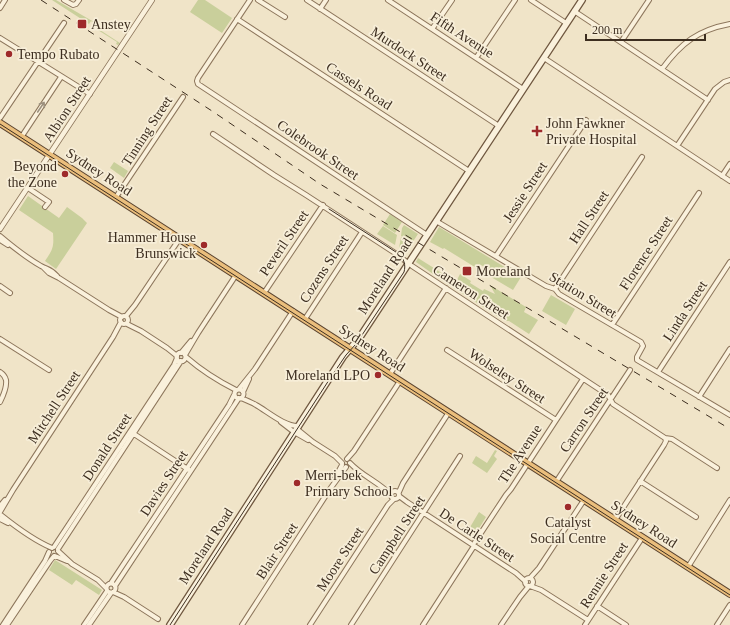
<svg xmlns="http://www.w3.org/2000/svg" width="730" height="625" viewBox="0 0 730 625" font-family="Georgia,serif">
<rect width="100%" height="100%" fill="#f0e4c8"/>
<path fill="#c9cf9b" d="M52 0H56L94 22 100 30 120 43 118 45 116 44 117 42 93 27 95 24 91 21 89 24Z
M198 0H205L232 18 222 33 190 12Z
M114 162 128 171 124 178 110 168Z
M28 196 59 218 67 207 82 218 87 223 56 269 45 261C53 249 54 247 53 233L19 210Z
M390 214 402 222 395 233 383 225Z
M404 225 418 234 412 243 401 236 402 228Z
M383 226 397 235 395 245 377 234Z
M439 227 521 277 513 290 491 277 493 273 481 265 478 269 444 248 443 249 430 242Z
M401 237 412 244 407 252 399 248Z
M418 258 456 282 460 274 471 281 470 283 483 291 484 289 495 294 490 285 526 307 524 312 538 320 529 334 509 321H505L443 281 416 262Z
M551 295 575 309 566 325 542 311Z
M495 450 497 451 494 456 497 459 487 473 472 463 476 456 487 463Z
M479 512 486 517 473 538 466 534Z
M55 560 102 590 99 595 76 580 72 585 49 570Z"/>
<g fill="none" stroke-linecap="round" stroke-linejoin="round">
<defs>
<path id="minor" d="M64 0 73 5 76 4 79 0
M250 0 198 78 197 81 198 84 427 235
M258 0 285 17
M307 0 499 126
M388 0 523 89
M531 0 566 23
M0 8 5 0
M320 9 326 0
M574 11 708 100
M237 19 469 171
M432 29 452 0
M0 38 90 94
M621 42 649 0
M476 58 515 0
M544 58 730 181
M662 69C681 43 698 30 730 24
M0 118 64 23
M213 134 274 175 306 195 395 253 412 266 608 395 613 404 665 438 672 439 717 468
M22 136 61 77
M677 146 715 89 724 82 730 80
M722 176 730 164
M28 188 49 202 45 207
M116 197 183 97
M436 221 546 286 555 289 559 294 641 342 643 346 637 357V360L730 415
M0 236C13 247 27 258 41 266 49 270 51 269 57 276
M0 240 8 245
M496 256 586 120
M43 267 49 273 59 278 109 310 122 317
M0 286 10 293
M555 289 642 157
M264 293 323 205
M126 316 135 305 180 238
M120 320a4 4 0 1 1 8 0a4 4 0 1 1-8 0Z
M305 319 362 232
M127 324 141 331 167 348 177 356
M612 325 699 193
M0 339 49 370
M447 350 556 420
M176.5 357a4.5 4.5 0 1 1 9 0a4.5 4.5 0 1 1-9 0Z
M181 353 191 341
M185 355 198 333 236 275
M186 357C201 370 218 381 236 390
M0 372C3 374 5 376 6 380 7 387 3 396 0 402
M658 372 730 262
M390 374 446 288
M239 389 255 369 293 311
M234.5 394a4.5 4.5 0 1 1 9 0a4.5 4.5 0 1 1-9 0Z
M243 392 249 379
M699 397 730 349
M241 398C246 400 251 402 256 405 267 411 285 427 299 426
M281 422 294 432 308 440
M297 429 313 442 335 456 342 463
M131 432 189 470
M347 459 354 451 400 381
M350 463C362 476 379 482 391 495
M335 478 342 465
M640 481 696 517
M556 482 630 370
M391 495a4 4 0 1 1 8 0a4 4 0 1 1-8 0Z
M399 492 403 483 449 412
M399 496 407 502 516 573 526 582
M0 506 5 500
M0 512 13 490 113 337 121 322
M1 515C16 527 33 540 52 548
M0 519 8 523
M615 520 664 445 666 441 665 438
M475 542 506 495 511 489 583 379
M54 547 174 365 177 358
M58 549 181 361
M58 551 72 564 98 580 106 588
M55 556 67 561
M688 567 730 500
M530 578 539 568 584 500
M525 582a4 4 0 1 1 8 0a4 4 0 1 1-8 0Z
M111 583 229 405 234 395
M106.5 588a4.5 4.5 0 1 1 9 0a4.5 4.5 0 1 1-9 0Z
M115 586 239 398
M530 586 541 590 588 620
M113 592 124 597 158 619
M597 606 626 625
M3 625 45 561 49 552
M7 625 50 561 54 556
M84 625 107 591
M89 625 111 593
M242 625 330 489 346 467
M310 625 388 505 394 499
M351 625 460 456
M423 625 474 546
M501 625 520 597 529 586
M585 625 642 538
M717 625 730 605"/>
<path id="tertiary" d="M0 229 152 0"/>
<path id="secondary" d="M170 625 343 357 360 337 582 0"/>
<path id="trunk" d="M0 123 730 594"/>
</defs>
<use href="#minor" stroke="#8d765c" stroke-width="6"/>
<use href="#tertiary" stroke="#8d765c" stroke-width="6"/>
<use href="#secondary" stroke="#6f573f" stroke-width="8"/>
<use href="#trunk" stroke="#5b4430" stroke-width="8"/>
<use href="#minor" stroke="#faf1dc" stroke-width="4"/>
<use href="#tertiary" stroke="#faf1dc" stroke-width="4.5"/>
<use href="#secondary" stroke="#faf1dc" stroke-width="5.5"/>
<use href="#trunk" stroke="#eabe7c" stroke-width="6"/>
<path stroke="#3d2e20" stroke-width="1" d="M0 124 730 595
M170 625 329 380 346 355 356 344 404 272C406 265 404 259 399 254L329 209"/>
<path stroke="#3d2e20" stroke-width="1" stroke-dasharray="7 7" stroke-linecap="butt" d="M41 0 212 111 320 184 730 429"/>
</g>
<defs><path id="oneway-shaft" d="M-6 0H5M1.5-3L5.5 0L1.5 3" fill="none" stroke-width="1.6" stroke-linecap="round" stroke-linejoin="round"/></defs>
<use stroke="#9c907e" href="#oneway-shaft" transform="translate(41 107) rotate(-56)"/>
<g fill="#9e2a2b" stroke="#f7eed8" stroke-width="1.5">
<rect x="77" y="19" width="10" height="10" rx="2"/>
<circle cx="9" cy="54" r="4"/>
<path d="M535 125h4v4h4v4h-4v4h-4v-4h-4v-4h4z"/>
<circle cx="65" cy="174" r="4"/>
<circle cx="204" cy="245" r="4"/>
<rect x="462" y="266" width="10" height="10" rx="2"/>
<circle cx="378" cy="375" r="4"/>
<circle cx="297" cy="483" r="4"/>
<circle cx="568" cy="507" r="4"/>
</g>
<g text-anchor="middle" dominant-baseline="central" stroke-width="3.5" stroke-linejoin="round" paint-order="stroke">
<g font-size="14" fill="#3d2e20" stroke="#f7eed8" text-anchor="start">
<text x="91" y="24">Anstey</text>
<text x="17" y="54">Tempo Rubato</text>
<text x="546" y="123">John Fawkner<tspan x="546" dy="16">Private Hospital</tspan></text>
<text x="57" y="166" text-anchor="end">Beyond<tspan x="57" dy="16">the Zone</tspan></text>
<text x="196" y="237" text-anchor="end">Hammer House<tspan x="196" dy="16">Brunswick</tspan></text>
<text x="476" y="271">Moreland</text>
<text x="370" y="375" text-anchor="end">Moreland LPO</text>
<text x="305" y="475">Merri-bek<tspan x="305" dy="16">Primary School</tspan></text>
<text x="568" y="522" text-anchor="middle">Catalyst<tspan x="568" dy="16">Social Centre</tspan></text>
</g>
<g font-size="14" fill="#3d2e20" stroke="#f7eed8">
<text transform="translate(462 35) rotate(33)">Fifth Avenue</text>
<text transform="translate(409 54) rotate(33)">Murdock Street</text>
<text transform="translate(359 86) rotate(33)">Cassels Road</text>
<text transform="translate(67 109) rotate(-57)">Albion Street</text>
<text transform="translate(147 131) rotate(-57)">Tinning Street</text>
<text transform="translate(318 150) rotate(34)">Colebrook Street</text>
<text transform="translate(99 172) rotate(33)">Sydney Road</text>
<text transform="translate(525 192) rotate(-57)">Jessie Street</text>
<text transform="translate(589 217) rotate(-57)">Hall Street</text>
<text transform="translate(284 243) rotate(-56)">Peveril Street</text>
<text transform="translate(646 253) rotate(-57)">Florence Street</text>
<text transform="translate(324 269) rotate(-57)">Cozens Street</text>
<text transform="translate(385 276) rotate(-57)">Moreland Road</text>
<text transform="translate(471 292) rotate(33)">Cameron Street</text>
<text transform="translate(583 295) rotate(31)">Station Street</text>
<text transform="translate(685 311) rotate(-57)">Linda Street</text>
<text transform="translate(372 348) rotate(33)">Sydney Road</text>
<text transform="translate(507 376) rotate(33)">Wolseley Street</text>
<text transform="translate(54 407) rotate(-57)">Mitchell Street</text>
<text transform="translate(584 420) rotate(-56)">Carron Street</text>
<text transform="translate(107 447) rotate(-57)">Donald Street</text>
<text transform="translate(520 454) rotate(-57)">The Avenue</text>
<text transform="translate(164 483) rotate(-57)">Davies Street</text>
<text transform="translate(644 524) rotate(33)">Sydney Road</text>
<text transform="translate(397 535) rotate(-57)">Campbell Street</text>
<text transform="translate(477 535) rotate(33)">De Carle Street</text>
<text transform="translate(206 546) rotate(-57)">Moreland Road</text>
<text transform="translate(277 551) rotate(-57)">Blair Street</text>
<text transform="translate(340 559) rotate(-57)">Moore Street</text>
<text transform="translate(604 575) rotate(-57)">Rennie Street</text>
</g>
</g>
<path d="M586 34v6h119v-6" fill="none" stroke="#3d2e20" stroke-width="2"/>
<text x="592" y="34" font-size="12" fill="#3d2e20" stroke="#f7eed8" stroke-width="3" paint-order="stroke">200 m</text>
</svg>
